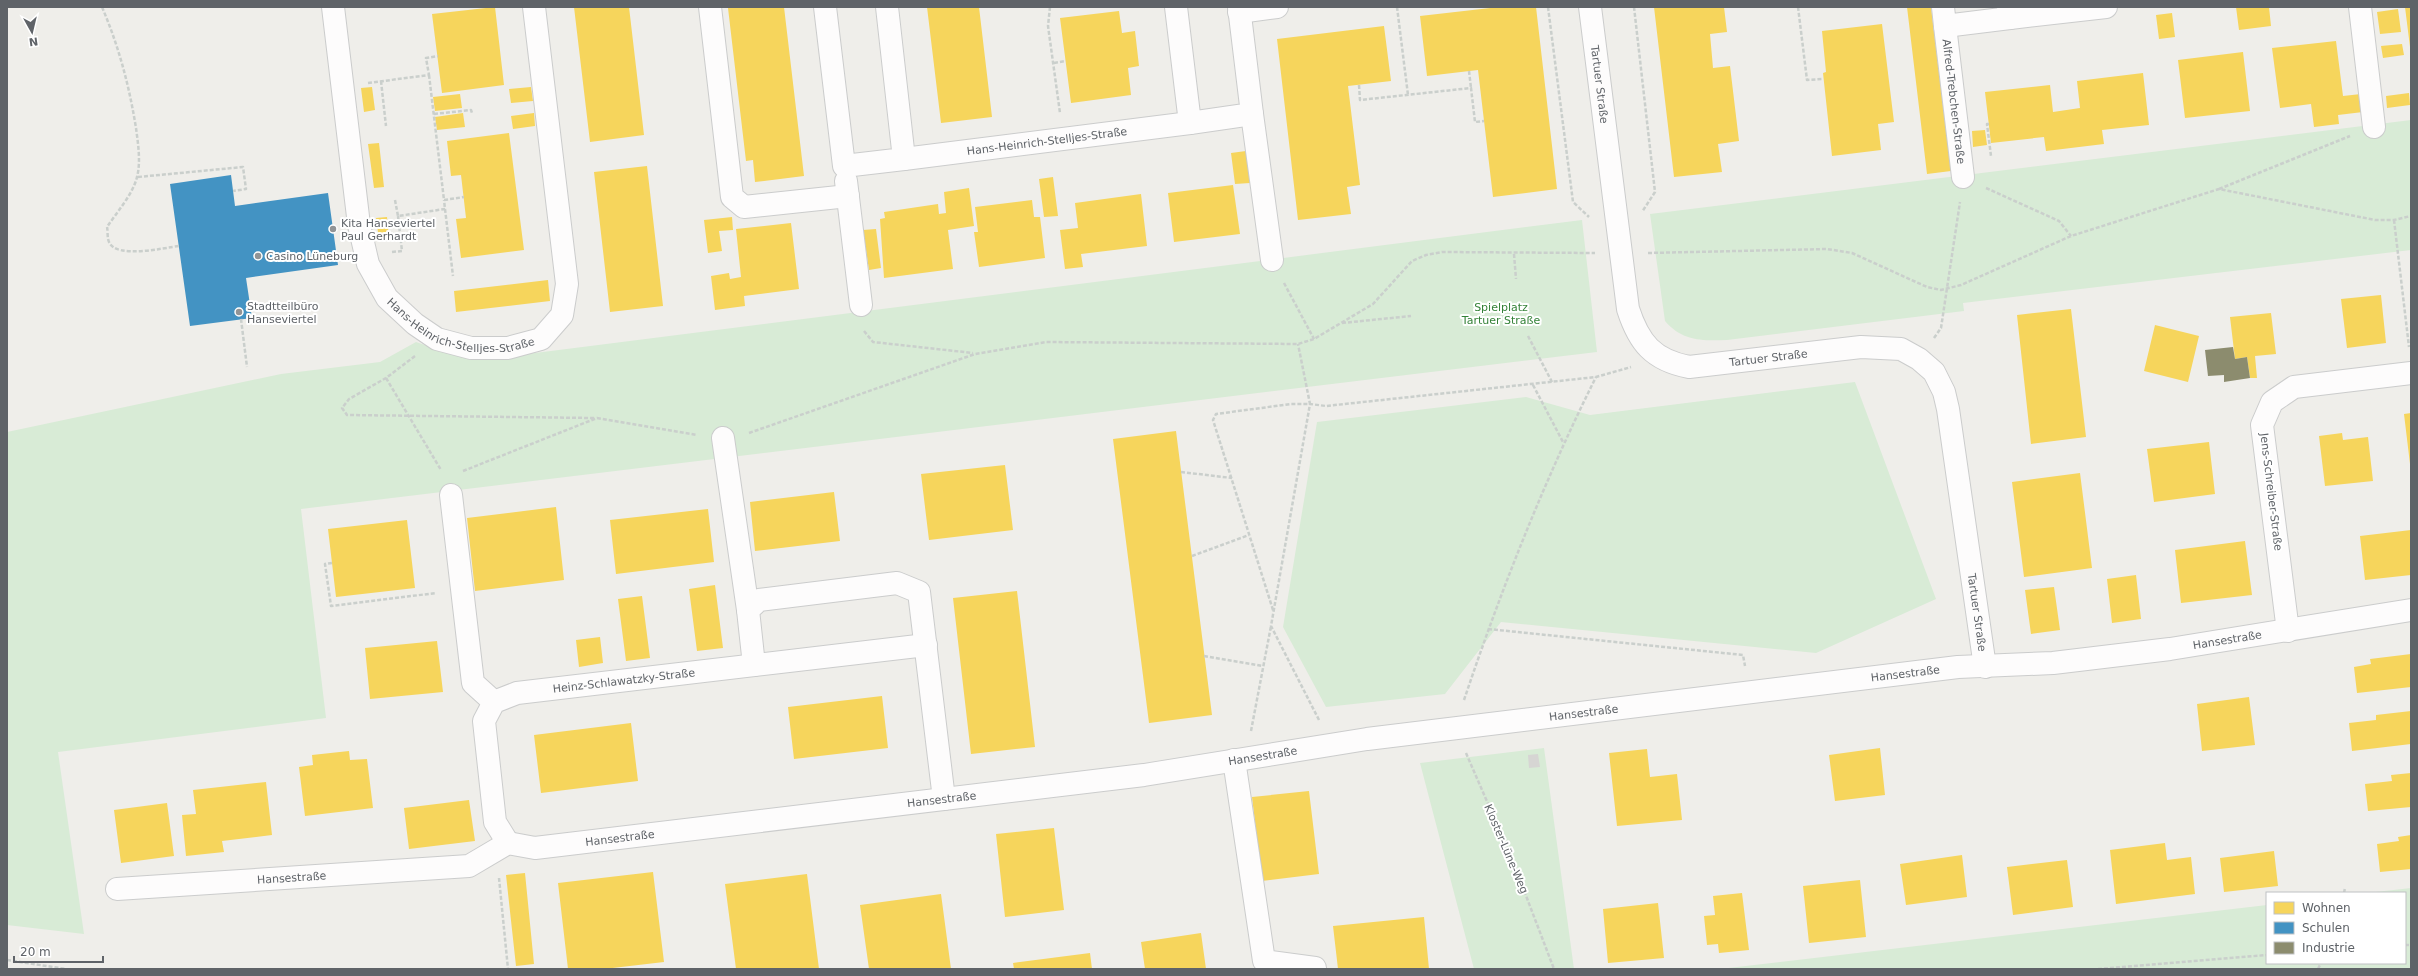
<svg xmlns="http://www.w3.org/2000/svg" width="2418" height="976" viewBox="0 0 2418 976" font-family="'DejaVu Sans',sans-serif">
<rect width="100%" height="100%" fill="#efeeea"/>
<path fill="#d8ebd6" d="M2411 120V250L1963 303 1964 311 1727 340C1702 341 1682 341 1665 321L1650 214Z
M1582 220 1597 352 301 509 326 718 58 752 84 934 7 925V432L281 374 380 362 416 342 457 356 484 358 535 353Z
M1855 382 1936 599 1816 653 1501 622 1445 694 1326 707 1283 627 1317 422 1526 397 1590 415Z
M1544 748 1574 969H1474L1420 763Z
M2411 888V969H1720L2267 905V963H2405V893H2367Z"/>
<path fill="#f6d55c" d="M495 7 504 85 442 93 432 14Z
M574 7H629L644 135 590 142Z
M738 7H784L804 176 755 182 753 160 746 161 728 8Z
M927 7H979L992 117 941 123Z
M1499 7H1536L1557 189 1493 197 1478 70 1427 76 1420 16Z
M1654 7H1724L1727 32 1710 34 1713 68 1730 66 1739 141 1718 144 1722 172 1674 177Z
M1907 7H1931L1951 171 1927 174Z
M2236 7H2269L2271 26 2239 30Z
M2405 7H2411V47H2410Z
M2398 9 2401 32 2380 34 2377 12Z
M1119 11 1122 33 1135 31 1139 66 1128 68 1131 95 1071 103 1060 18Z
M2172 13 2175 37 2159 39 2156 15Z
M1882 24 1894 122 1878 124 1881 150 1832 156 1823 73 1826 72 1822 31Z
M1384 26 1391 81 1348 86 1360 185 1347 187 1351 214 1298 220 1277 39Z
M2336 41 2343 96 2361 94 2363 112 2338 115 2339 124 2314 127 2311 104 2280 108 2272 48Z
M2402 44 2404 55 2383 58 2381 46Z
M2243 52 2250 111 2185 118 2178 60Z
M2143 73 2149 125 2102 130 2104 144 2046 151 2044 137 1991 143 1985 92 2050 85 2053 112 2080 108 2077 81Z
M372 87 375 110 364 112 361 88Z
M531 87 533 101 511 103 509 89Z
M2409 93 2410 105 2387 108 2386 96Z
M460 94 462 108 435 111 433 97Z
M463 113 465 127 437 130 435 117Z
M534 113 535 126 513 129 511 116Z
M1985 130 1987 145 1973 147 1972 131Z
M509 133 524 250 461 258 456 219 466 218 461 175 451 176 447 141Z
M379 143 384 187 374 188 368 144Z
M1246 151 1250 183 1235 184 1231 153Z
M647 166 663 306 610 312 594 172Z
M1053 177 1058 216 1044 217 1039 179Z
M1233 185 1240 234 1174 242 1168 193Z
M969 188 974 226 948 230 953 269 884 278 880 219 885 218 884 212 938 204 939 214 946 213 944 192Z
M1141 194 1147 246 1081 254 1083 267 1065 269 1060 230 1078 228 1075 203Z
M1032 200 1034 217H1040L1045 258 979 267 974 232H978L975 207Z
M387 217 389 238 379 239 376 218Z
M732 217 733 230 719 231 722 251 708 253 704 220Z
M791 223 799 289 744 296 745 306 715 310 711 276 729 273 730 279 741 277 736 229Z
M876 229 881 268 869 270 863 230Z
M548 280 550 301 456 312 454 291Z
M2381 295 2386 343 2347 348 2341 299Z
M2071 309 2086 437 2031 444 2017 315Z
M2271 313 2276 354 2255 356 2257 378H2250L2247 357 2235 359 2230 317Z
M2155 325 2199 336 2188 382 2144 371Z
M2411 413V464H2410L2404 414Z
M1176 431 1212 715 1149 723 1113 439Z
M2342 433 2343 440 2368 437 2373 481 2325 486 2319 436Z
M2209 442 2215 494 2154 502 2147 449Z
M1005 465 1013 530 929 540 921 474Z
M2080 473 2092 568 2024 577 2012 482Z
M834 492 840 541 755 551 750 502Z
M556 507 564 580 475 591 467 518Z
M708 509 714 562 616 574 610 520Z
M407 520 415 588 336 597 328 529Z
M2411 530V575L2365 580 2360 536Z
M2245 541 2252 595 2181 603 2175 550Z
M2136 575 2141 619 2112 623 2107 579Z
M715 585 723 648 697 651 689 589Z
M2054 587 2060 630 2031 634 2025 590Z
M1017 591 1035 747 971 754 953 598Z
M642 596 650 658 626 661 618 599Z
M600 637 603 663 579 667 576 640Z
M437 641 443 692 370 699 365 648Z
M2411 654V687L2357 693 2354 667 2371 664 2370 659Z
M882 696 888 748 794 759 788 707Z
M2249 697 2255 745 2202 751 2197 704Z
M2411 711V744L2352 751 2349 723 2376 720V715Z
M631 723 638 781 541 793 534 735Z
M1880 748 1885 795 1835 801 1829 755Z
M1647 749 1650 777 1677 774 1682 820 1617 826 1609 753Z
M349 751 350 760 367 759 373 808 305 816 299 767 313 765 312 755Z
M2411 773V807L2368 811 2365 784 2392 781 2391 775Z
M266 782 272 835 222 841 224 852 186 856 182 815 196 814 193 790Z
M1309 791 1319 874 1262 881 1252 797Z
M469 800 475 841 409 849 404 808Z
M167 803 174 856 121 863 114 810Z
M1054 828 1064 910 1005 917 996 834Z
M2411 835V869L2380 872 2377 844 2399 841 2398 837Z
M2165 843 2167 860 2191 857 2195 894 2116 904 2110 850Z
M2274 851 2278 886 2224 892 2220 858Z
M1962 855 1967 897 1906 905 1900 864Z
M2067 860 2073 907 2013 915 2007 867Z
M653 872 664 962 604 969H568L558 883Z
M525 873 534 964 516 966 506 875Z
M807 874 819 969H736L725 884Z
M1860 880 1866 937 1809 943 1803 886Z
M1742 893 1749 950 1719 953 1718 944 1707 945 1704 916 1715 915 1713 896Z
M941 894 951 969H869L860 905Z
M1658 903 1664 958 1608 963 1603 909Z
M1424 917 1429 969H1338L1333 926Z
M1201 933 1206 969H1145L1141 942Z
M1090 953 1092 969H1014L1013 963Z"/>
<path fill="#4393c3" d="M231 175 235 206 328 193 338 265 246 278 252 318 190 326 170 184Z"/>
<path fill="#8c8c6e" d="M2233 347 2235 359 2247 357 2250 378 2224 382V375L2208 376 2205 350Z"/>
<path fill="#d6d5d3" d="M1538 754 1540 767 1529 768 1528 755Z"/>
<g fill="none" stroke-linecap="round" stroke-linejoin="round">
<defs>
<g id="minor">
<path id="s1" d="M333 7 359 225 368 264 387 298 415 324 437 339 471 348H508L541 339 562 315 567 284 534 7"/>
<path d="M710 7 732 197 744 207 848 196"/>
<path d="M825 7 844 166 904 159 887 7"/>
<path d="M1176 7 1190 123 1252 114 1239 7"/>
<path id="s2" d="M1590 7 1628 309C1639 343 1653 360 1689 367L1861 347 1901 349 1919 359 1934 372 1944 392 1948 409 1985 667"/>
<path d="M1943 7 1945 26 2010 18 2008 7"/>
<path d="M2360 7 2374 127"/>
<path d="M1239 12 1277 7"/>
<path d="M2010 18 2106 7"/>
<path id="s3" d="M1945 26 1963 177"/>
<path d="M1252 114 1272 260"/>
<path id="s4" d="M904 159 1190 123"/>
<path d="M846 181 861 305"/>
<path d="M723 438 748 610"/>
<path d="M451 495 473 683 494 702"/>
<path d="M2288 631 2262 425 2272 402 2294 387 2411 373"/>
<path d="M754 665 748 610 759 600 897 583 919 592 944 799"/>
<path d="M1234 760 1264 961 1315 968"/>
<path id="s5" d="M508 843 495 822 484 721 494 702 517 693 926 645"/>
<path id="s6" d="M117 889 469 866 508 843 535 848 1144 775 1367 739 1958 667 2053 663 2170 649 2411 610"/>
</g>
</defs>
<use href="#minor" stroke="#cbcccc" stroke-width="24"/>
<path stroke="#cacfcc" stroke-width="2.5" stroke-dasharray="4 2" stroke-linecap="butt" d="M102 7C119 47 129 85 136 128 138 143 141 162 137 177 133 194 117 212 107 227 108 231 107 238 109 242 116 259 163 248 179 246
M1050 7 1048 26 1060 113
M1397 7 1408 95
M1548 7 1573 202 1589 217
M1634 7 1655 192 1642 212
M1798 7 1807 80 1823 79
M1054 63 1066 61
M1469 71 1471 88
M429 75 444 200 464 197
M381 81 386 126
M368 83 429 75 426 58 438 56
M1359 85 1360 100 1471 88 1475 122 1484 121
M434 114 471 110 472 113
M1989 124H1987L1991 156
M138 177 243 167 246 189 233 191
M1986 188 2059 221 2071 236
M2219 189 2350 136
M395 200 398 216 445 209 444 200
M445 209 453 276
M2394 220 2409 347
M392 252 402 251 398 216
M1648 253 1827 249 1852 253 1927 287 1941 290 1961 285 2071 236 2219 189 2375 220H2394L2411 216
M1514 254 1516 279
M1284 283 1314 339
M241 319 247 367
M1342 323 1411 316
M864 331 873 342 973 353
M1528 336 1552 382
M1934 338 1941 328 1960 202
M415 356 386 378 349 399 342 408 347 415 594 418
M386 378 441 470
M1533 385 1563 442
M749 433 975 354 1046 342 1298 344 1314 339 1373 304 1412 261 1426 255 1442 252 1595 253
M463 471 597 418 697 435
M1181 472 1232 478
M1192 556 1249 535
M332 563 325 564 331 606 436 593
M1273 610 1213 420 1216 414 1291 404H1310L1298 344
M1488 629 1743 655 1745 666
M1204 656 1263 666
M1464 700C1501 590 1544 481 1596 377
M1319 720 1271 626 1310 404 1326 406 1596 377 1631 367
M1251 731 1271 626
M1466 753 1512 859 1554 969
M499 878 508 969
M2344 893 2345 888
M2405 945H2411
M7 960 66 969
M2098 969 2267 955
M2318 969 2321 963"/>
<use href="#minor" stroke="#fdfcfc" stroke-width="22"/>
</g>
<g fill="#919496" stroke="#fff" stroke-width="1.5">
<circle cx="333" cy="229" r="4"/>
<circle cx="258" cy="256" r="4"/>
<circle cx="239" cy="312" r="4"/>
</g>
<g text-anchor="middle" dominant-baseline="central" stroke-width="4" stroke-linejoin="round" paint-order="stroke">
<g font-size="11" fill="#5f6368" stroke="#fff">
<text stroke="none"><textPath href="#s2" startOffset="78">Tartuer Straße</textPath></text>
<text stroke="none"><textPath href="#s3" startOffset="76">Alfred-Trebchen-Straße</textPath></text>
<text stroke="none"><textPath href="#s4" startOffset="144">Hans-Heinrich-Stelljes-Straße</textPath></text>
<text stroke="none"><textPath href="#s1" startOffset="382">Hans-Heinrich-Stelljes-Straße</textPath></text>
<text stroke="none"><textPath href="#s2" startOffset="474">Tartuer Straße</textPath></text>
<text transform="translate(2271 492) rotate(83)">Jens-Schreiber-Straße</text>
<text stroke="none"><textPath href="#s2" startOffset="893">Tartuer Straße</textPath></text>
<text stroke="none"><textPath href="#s6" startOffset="2131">Hansestraße</textPath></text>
<text stroke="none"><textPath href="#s6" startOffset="1807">Hansestraße</textPath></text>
<text stroke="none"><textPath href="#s5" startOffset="280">Heinz-Schlawatzky-Straße</textPath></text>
<text stroke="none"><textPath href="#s6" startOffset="1483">Hansestraße</textPath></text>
<text stroke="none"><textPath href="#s6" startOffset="1159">Hansestraße</textPath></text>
<text stroke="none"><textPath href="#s6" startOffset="835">Hansestraße</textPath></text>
<text stroke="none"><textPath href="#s6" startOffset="511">Hansestraße</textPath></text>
<text transform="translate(1506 849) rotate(67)">Kloster-Lüne-Weg</text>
<text stroke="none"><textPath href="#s6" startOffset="175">Hansestraße</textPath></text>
</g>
<g font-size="11" fill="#5f6368" stroke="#fff" text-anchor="start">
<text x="341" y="223">Kita Hanseviertel<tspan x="341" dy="13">Paul Gerhardt</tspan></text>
<text x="266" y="256">Casino Lüneburg</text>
<text x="247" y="306">Stadtteilbüro<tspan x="247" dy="13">Hanseviertel</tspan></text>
</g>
<g font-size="11" fill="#348238" stroke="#fff">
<text x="1501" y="307">Spielplatz<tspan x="1501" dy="13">Tartuer Straße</tspan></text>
</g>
</g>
<rect width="2418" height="976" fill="none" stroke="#5f6368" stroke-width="16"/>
<rect x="2266" y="892" width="140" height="72" fill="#ffffff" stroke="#bfc1c3"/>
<rect x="2274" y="902" width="20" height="12" fill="#f6d55c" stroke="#bfc1c3"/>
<text x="2302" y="912" font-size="12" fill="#5f6368">Wohnen</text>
<rect x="2274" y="922" width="20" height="12" fill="#4393c3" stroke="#bfc1c3"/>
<text x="2302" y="932" font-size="12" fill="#5f6368">Schulen</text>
<rect x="2274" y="942" width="20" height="12" fill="#8c8c6e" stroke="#bfc1c3"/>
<text x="2302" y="952" font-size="12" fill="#5f6368">Industrie</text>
<g transform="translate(32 32) rotate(172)" stroke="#ffffff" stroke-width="3" paint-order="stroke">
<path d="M0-3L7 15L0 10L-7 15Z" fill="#5f6368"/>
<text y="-6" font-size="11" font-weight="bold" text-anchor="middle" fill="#5f6368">N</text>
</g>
<path d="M14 956v6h89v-6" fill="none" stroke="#5f6368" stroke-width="2"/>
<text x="20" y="956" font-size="12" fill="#5f6368" stroke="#ffffff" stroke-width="3" paint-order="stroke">20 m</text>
</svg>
